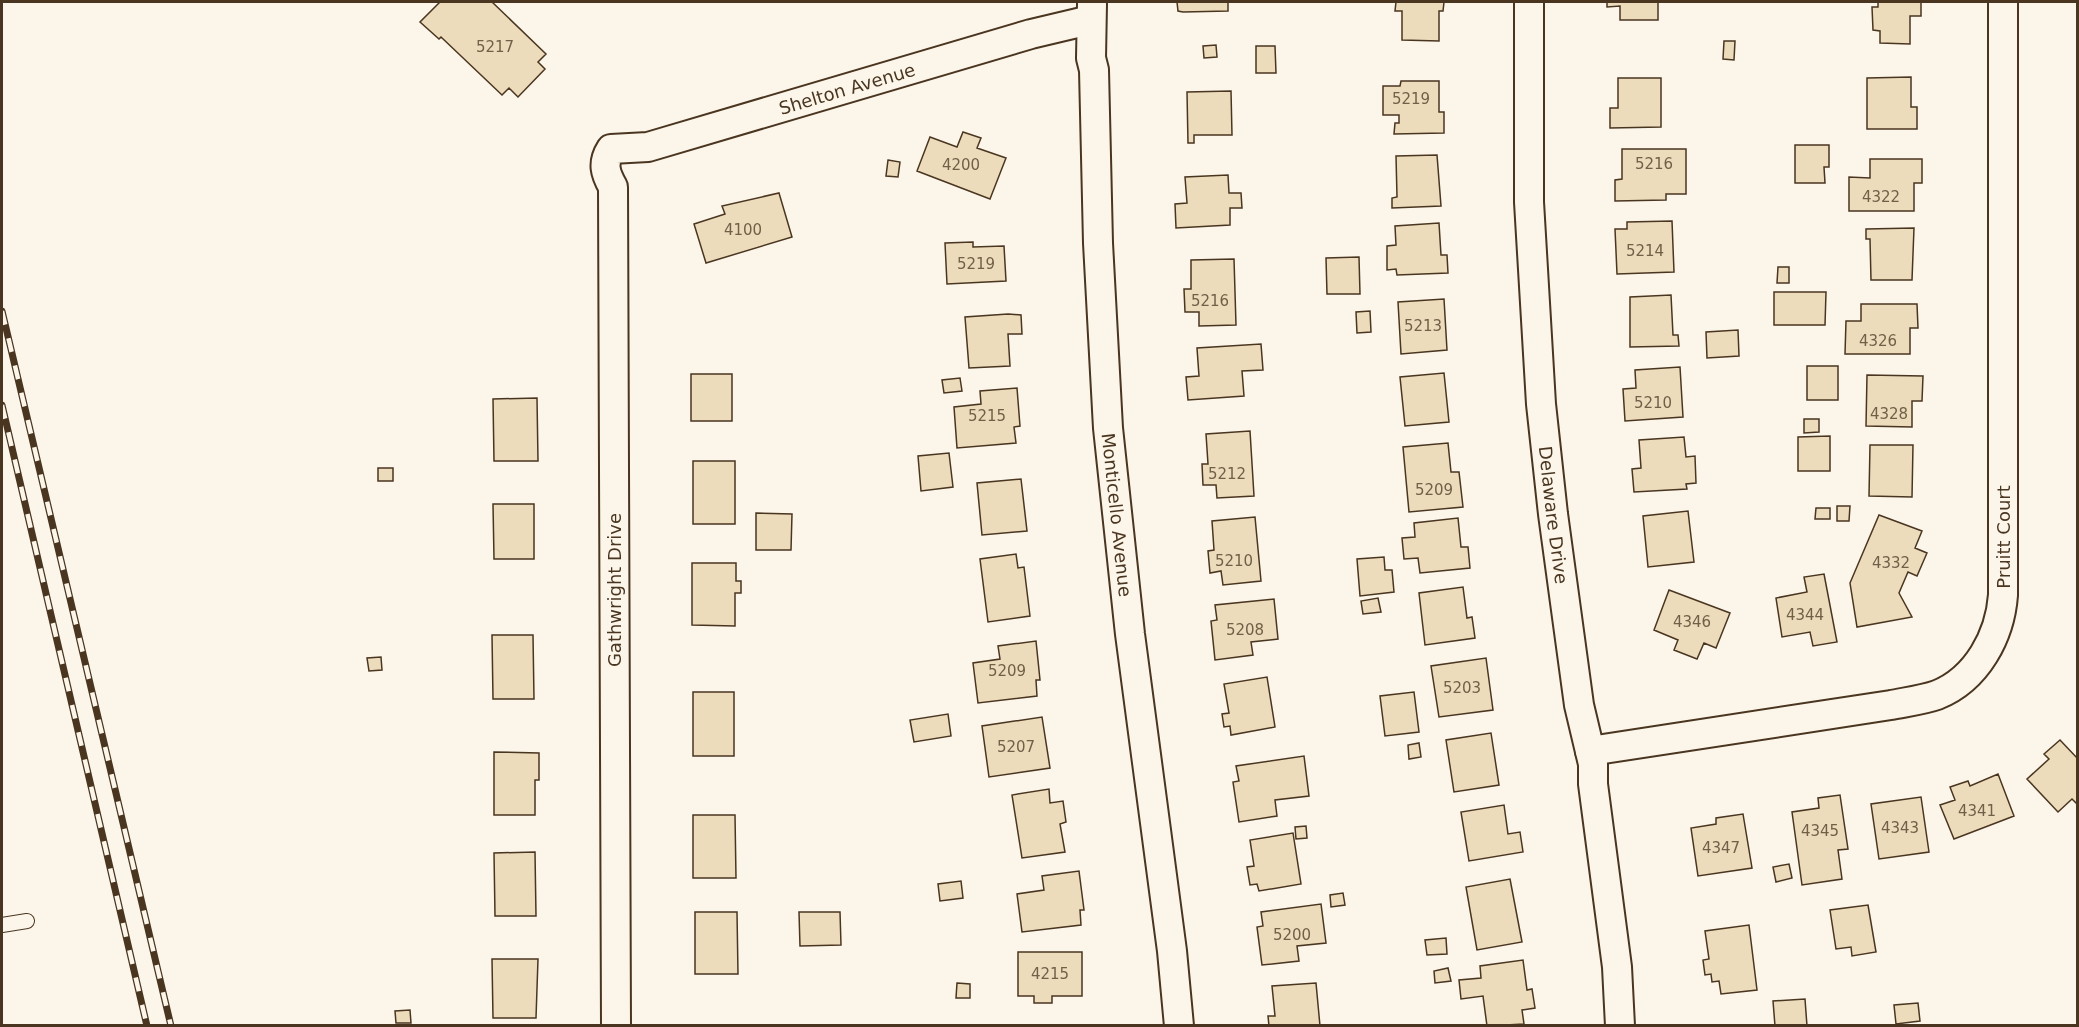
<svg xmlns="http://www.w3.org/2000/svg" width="2079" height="1027" viewBox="0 0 2079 1027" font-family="'DejaVu Sans',sans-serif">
<rect width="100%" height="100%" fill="#fbf6e9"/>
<path fill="#ecdcbc" stroke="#4a3520" stroke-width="1.5" d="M440 2H492L546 54 538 62 545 69 518 97 509 88 502 95 441 37 439 39 420 22Z
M1177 2H1228V11L1183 12 1178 11Z
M1396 2H1444L1443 11H1439V41L1402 40V11H1395Z
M1607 2H1658V20H1620V6L1607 7Z
M1878 2H1921V16H1910V44L1880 43V31L1873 30 1872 7H1878Z
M1724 41H1735L1734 60 1723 59Z
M1216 45 1217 57 1204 58 1203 46Z
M1256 46H1275L1276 73H1256Z
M1911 77V107H1917V129H1867V78Z
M1618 78H1661V127L1610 128V108H1618Z
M1401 81H1439V112H1444V133L1394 134 1395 123H1399V115H1383V86H1400Z
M1231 91 1232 135H1194V143H1188L1187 92Z
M963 132 981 138 977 148 1006 158 990 199 917 171 930 137 957 147Z
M1795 145H1829V167H1824L1825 183H1795Z
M1622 149H1686V194H1666V200L1615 201V180L1622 179Z
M1437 155 1441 206 1392 208V198L1397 197 1396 156Z
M1870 159H1922V183H1914V211H1849V177L1870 178Z
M888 160 900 162 898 177 886 176Z
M1228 175 1229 193H1241L1242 208H1230V225L1176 228 1175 204 1187 203 1185 177Z
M779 193 792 237 706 263 694 224 725 214 722 206Z
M1672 221 1674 272 1617 274 1615 229H1627V222Z
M1439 223 1441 255H1447L1448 273 1397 275 1396 269 1387 270V246L1396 245 1395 226Z
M1914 228 1912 280H1871L1870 239H1866V229Z
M973 242V247L1004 246 1006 281 947 284 945 243Z
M1359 257 1360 294H1327L1326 258Z
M1234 259 1236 325 1199 326V312H1185L1184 289H1191V260Z
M1778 267H1789V283H1777Z
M1774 292H1826L1825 325H1774Z
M1671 295 1673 335H1678L1679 346 1630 347V297Z
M1444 299 1447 350 1401 354 1398 302Z
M1861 304H1917L1918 328H1910V354H1845L1846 321H1861Z
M1370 311 1371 332 1357 333 1356 312Z
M1008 314 1021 315 1022 334H1008L1010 366 969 368 965 317Z
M1738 330 1739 356 1707 358 1706 332Z
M1261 344 1263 370 1242 371 1244 396 1188 400 1186 377 1199 376 1197 348Z
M1807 366H1838V400H1807Z
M1680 367 1683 417 1625 421 1623 389 1636 388 1635 370Z
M1444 373 1449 422 1405 426 1400 377Z
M691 374H732V421H691Z
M1867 375 1923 376 1922 401H1912V427L1866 426Z
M960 378 962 391 944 393 942 380Z
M1017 388 1020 426 1014 427 1016 443 957 448 954 407 981 404 980 391Z
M537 398 538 461H494L493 399Z
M1804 419H1819V432L1804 433Z
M1250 431 1254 496 1217 498 1216 485H1203L1202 464H1208L1206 434Z
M1830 436V471H1798V437Z
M1684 437 1686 457 1695 456 1696 483 1686 484 1687 489 1634 492 1632 469 1641 468 1639 440Z
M1448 443 1451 472H1459L1463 507 1409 512 1403 447Z
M1870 445H1913L1912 497 1869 496Z
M949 453 953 487 921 491 918 456Z
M693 461H735V524H693Z
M378 468H393V481H378Z
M1021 479 1027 531 982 535 977 483Z
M493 504H534V559H494Z
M1837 506H1850L1849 521H1837Z
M1816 508H1830V519H1815Z
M1688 511 1694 562 1648 567 1643 516Z
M756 513 792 514 791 550H756Z
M1879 515 1922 531 1915 548 1927 553 1917 576 1908 572 1899 593 1912 617 1857 627 1850 583Z
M1255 517 1261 581 1223 585 1221 571 1210 573 1208 551 1214 550 1212 521Z
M1458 518 1461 547H1468L1470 568 1420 573 1418 558 1404 559 1402 538 1415 537 1414 523Z
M1016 554 1018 568 1024 567 1030 616 988 622 980 559Z
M1384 557 1385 570H1392L1394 592 1360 596 1357 559Z
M692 563H736V581H741V593H735V626L692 625Z
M1824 574 1837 642 1813 646 1810 632 1782 637 1776 598 1807 592 1804 577Z
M1463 587 1467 618 1472 617 1475 638 1425 645 1419 593Z
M1669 590 1730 613 1716 648 1704 643 1697 659 1674 650 1678 640 1654 630Z
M1378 598 1381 612 1363 614 1361 601Z
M1274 599 1278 639 1251 642 1253 655 1215 660 1211 621 1217 620 1215 605Z
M492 635H533L534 699H493Z
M1036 641 1040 680H1036L1037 696 978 703 973 663 1000 659 998 646Z
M381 657 382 670 369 671 367 658Z
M1486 658 1493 710 1439 717 1431 666Z
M1267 677 1275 727 1231 735 1230 726 1224 727 1222 714 1229 713 1224 684Z
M693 692H734V756H693Z
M1414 692 1419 732 1385 736 1380 696Z
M948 714 951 736 914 742 910 720Z
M1042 717 1050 768 989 777 982 726Z
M1491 733 1499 785 1454 792 1446 740Z
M2060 740 2078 759V805L2072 799 2058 812 2027 779 2049 759 2044 754Z
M1419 743 1421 757 1409 759 1408 745Z
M494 752 539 753V780H535V815H494Z
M1304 756 1309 796 1275 800 1277 816 1239 822 1233 782 1239 781 1236 766Z
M1998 774 2014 816 1954 839 1940 805 1955 800 1950 787 1968 781 1970 786Z
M1049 789 1050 803 1063 801 1066 822 1060 824 1065 852 1022 858 1012 795Z
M1840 795 1848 849 1838 850 1842 879 1802 885 1792 812 1819 808 1818 798Z
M1921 797 1929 852 1879 859 1871 804Z
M1504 805 1508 834 1520 832 1523 852 1469 861 1461 812Z
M1743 814 1752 868 1698 876 1691 828 1716 824V818Z
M693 815H735L736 878H693Z
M1306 826 1307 838 1296 839 1295 827Z
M1293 833 1301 884 1259 891 1257 884 1250 885 1247 867 1254 866 1250 840Z
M535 852 536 916H495L494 853Z
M1789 864 1792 878 1776 882 1773 867Z
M1079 871 1084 910H1080L1081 925 1022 932 1017 894 1044 890 1042 876Z
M1510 879 1522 942 1477 950 1466 887Z
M961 881 963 898 940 901 938 884Z
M1343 893 1345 905 1331 907 1330 895Z
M1321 904 1326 943 1297 946 1299 961 1262 965 1257 927 1263 926 1261 912Z
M1868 905 1876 952 1852 956 1851 947 1836 949 1830 910Z
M695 912H737L738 974H695Z
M799 912H840L841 945 800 946Z
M1749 925 1757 990 1721 994 1719 981 1712 982 1711 974 1705 975 1703 960 1709 959 1705 931Z
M1446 938 1447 954 1427 955 1425 940Z
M1018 952H1082V996H1052V1003H1034V996H1018Z
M492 959H538L536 1018H493Z
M1523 960 1527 990 1532 989 1535 1008 1522 1010 1524 1024 1487 1026 1483 996 1461 999 1459 980 1481 978 1480 966Z
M1448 968 1451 981 1435 983 1434 971Z
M957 983 970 984V998H956Z
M1316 983 1320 1026H1269L1268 1016H1275L1272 986Z
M1805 999 1807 1026H1775L1773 1001Z
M1918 1003 1920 1021 1896 1024 1894 1005Z
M410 1010 411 1023H396L395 1011Z"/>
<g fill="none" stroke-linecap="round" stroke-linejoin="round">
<defs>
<path id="lane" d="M2 925 27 921"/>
<g id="street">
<path id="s1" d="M1529 2V202L1541 404 1553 514 1579 705 1593 764V784L1617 967 1620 1026"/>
<path id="s2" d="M1092 4 1091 58 1094 70 1098 243 1108 428 1130 634 1172 951 1179 1026"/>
<path d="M1590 751 1891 705C1906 702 1923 700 1937 695 1977 679 2000 636 2003 595V2"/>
<path id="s3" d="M616 1026 613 187C605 173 602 163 611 149L648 147 1031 34 1090 20"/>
</g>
</defs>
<use href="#lane" stroke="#4a3520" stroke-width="16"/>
<use href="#street" stroke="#4a3520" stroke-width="32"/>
<use href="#lane" stroke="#fbf6e9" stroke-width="14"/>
<use href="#street" stroke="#fbf6e9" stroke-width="28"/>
<defs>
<path id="rail" d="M2 311 171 1026
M2 405 147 1026"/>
</defs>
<use href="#rail" stroke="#4a3520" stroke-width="7"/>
<use href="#rail" stroke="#fbf6e9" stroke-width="4.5" stroke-dasharray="14" stroke-linecap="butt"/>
</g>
<g text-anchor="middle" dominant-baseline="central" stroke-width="4.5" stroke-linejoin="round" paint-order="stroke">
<g font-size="15" fill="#725f47">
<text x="495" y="47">5217</text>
<text x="1411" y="99">5219</text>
<text x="1654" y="164">5216</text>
<text x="961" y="165">4200</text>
<text x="1881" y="197">4322</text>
<text x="743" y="230">4100</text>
<text x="1645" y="251">5214</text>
<text x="976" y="264">5219</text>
<text x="1210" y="301">5216</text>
<text x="1423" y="326">5213</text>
<text x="1878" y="341">4326</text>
<text x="1653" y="403">5210</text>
<text x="1889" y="414">4328</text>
<text x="987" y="416">5215</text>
<text x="1227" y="474">5212</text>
<text x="1434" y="490">5209</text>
<text x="1234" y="561">5210</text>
<text x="1891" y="563">4332</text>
<text x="1805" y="615">4344</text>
<text x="1692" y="622">4346</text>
<text x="1245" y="630">5208</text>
<text x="1007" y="671">5209</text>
<text x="1462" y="688">5203</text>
<text x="1016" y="747">5207</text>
<text x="1977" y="811">4341</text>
<text x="1900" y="828">4343</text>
<text x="1820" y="831">4345</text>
<text x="1721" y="848">4347</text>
<text x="1292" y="935">5200</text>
<text x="1050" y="974">4215</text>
</g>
<g font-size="18" fill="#4a3520" stroke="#fbf6e9">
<text stroke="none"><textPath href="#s3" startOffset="1124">Shelton Avenue</textPath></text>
<text stroke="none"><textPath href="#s2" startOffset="512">Monticello Avenue</textPath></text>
<text stroke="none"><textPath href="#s1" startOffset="514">Delaware Drive</textPath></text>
<text transform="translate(2003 537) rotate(-90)">Pruitt Court</text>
<text transform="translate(614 590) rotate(-90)">Gathwright Drive</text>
</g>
</g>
<rect width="2079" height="1027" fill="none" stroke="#4a3520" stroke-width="6"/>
</svg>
